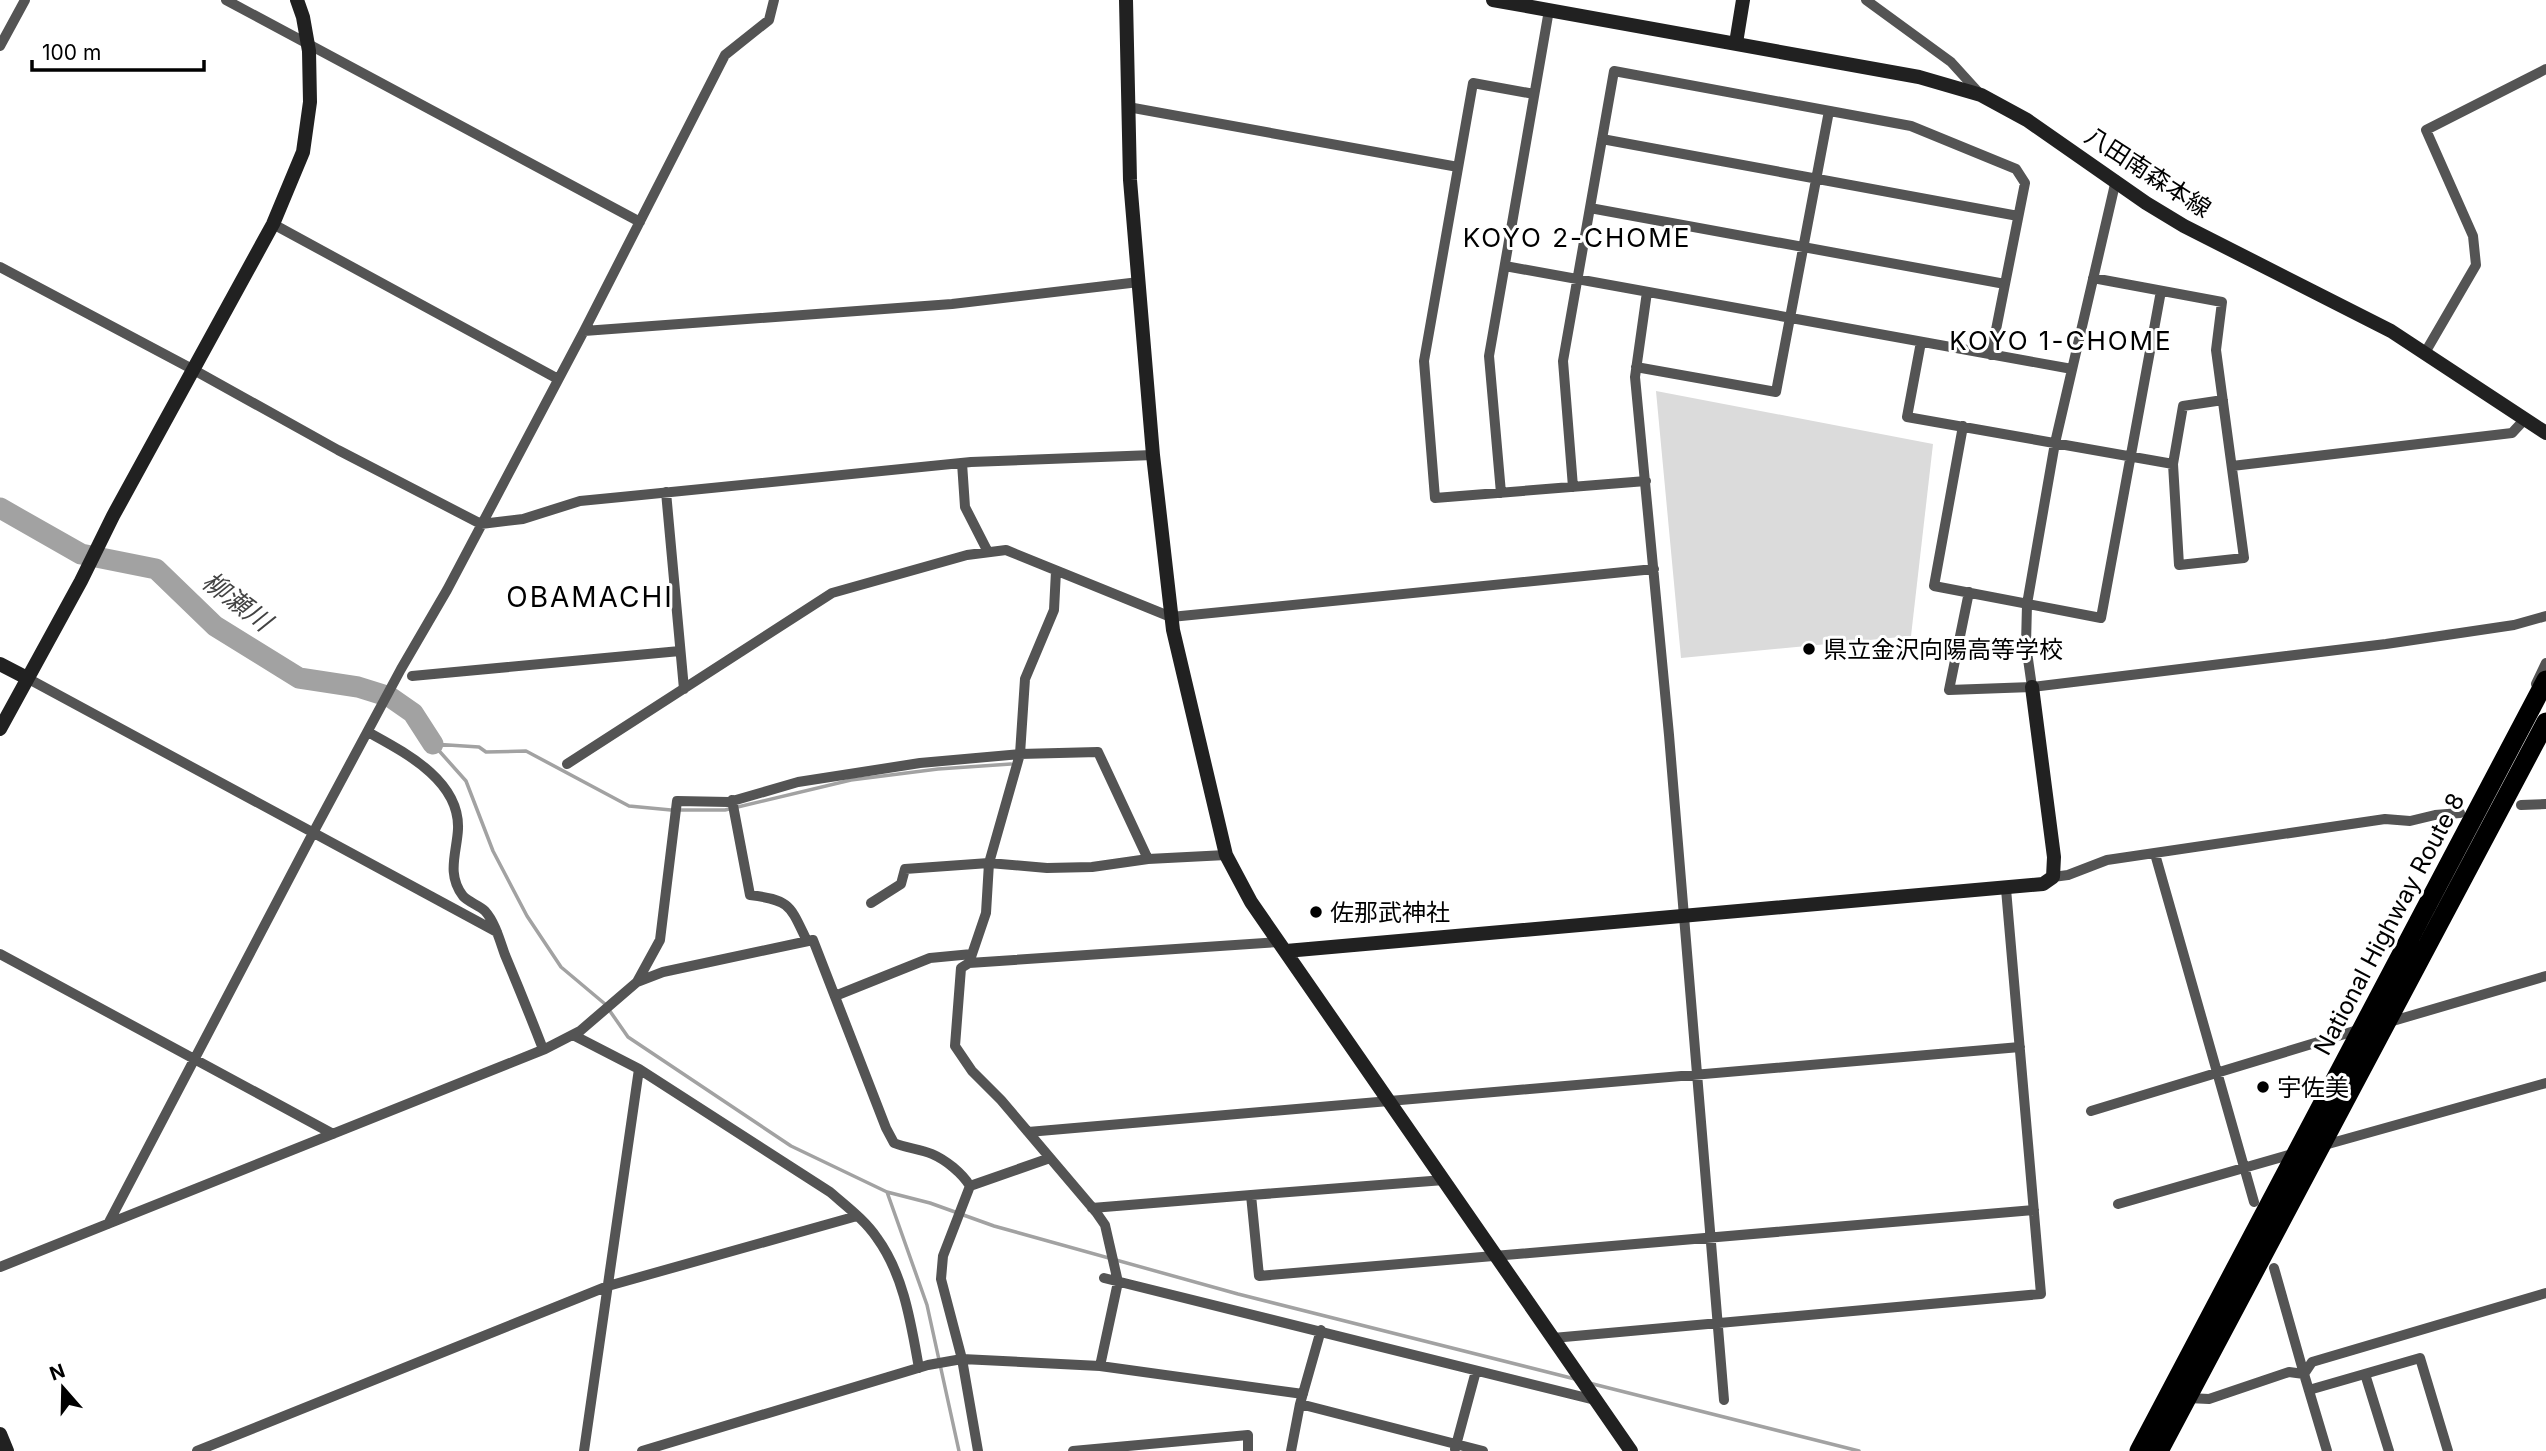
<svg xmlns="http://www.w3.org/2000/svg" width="2546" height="1451" viewBox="0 0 2546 1451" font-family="Inter,'Noto Sans JP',sans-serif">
<rect width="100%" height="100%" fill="#fff"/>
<path fill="#dbdbdb" d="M1656 391 1933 444 1911 636 1681 658Z"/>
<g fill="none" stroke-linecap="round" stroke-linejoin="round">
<path stroke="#a2a2a2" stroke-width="3.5" d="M433 744 466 781 493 851 527 916 561 967 605 1004 628 1037 791 1146 887 1192 930 1203 994 1226 1238 1294 1575 1379
M433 744 479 747 486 752 526 751 629 806 671 810H725L851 780 938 769 1011 764
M887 1192 927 1305 959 1451
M1589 1383 1859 1451"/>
<path stroke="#a2a2a2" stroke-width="21" d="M0 508 81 554 156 569 215 626 299 678 358 687 390 697 413 713 433 744"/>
<path stroke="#545454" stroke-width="10" d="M226 0 640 222
M1866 0 1951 62 1981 95
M0 46 25 0
M1534 94 1473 83 1424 361 1435 498 1646 481
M1128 107 1458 167
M1602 139 2018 216
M1590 208 2005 284
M273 224 558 379
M1505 266 2072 369
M0 267 194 370 338 450 481 524 523 519 580 501 621 497 971 462 1153 455
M2093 278 2222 302 2216 350 2244 558 2179 565 2173 464 2183 406 2223 400
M1647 292 1635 377 1669 735 1724 1400
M584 331 952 304 1139 282
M1921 342 1907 417 2173 464
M2426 351 2476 265 2473 236 2426 130 2546 69
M1636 367 1776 392 1829 111
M1963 426 1934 586 2101 618 2161 291
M962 463 965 507 988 552
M2232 466 2512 433 2525 419
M1573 487 1563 361 1614 71 1911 126 2016 169 2025 183 1991 355
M666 492 684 689
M1501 493 1489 356 1549 10
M1056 571 1054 610 1025 679 1020 754 989 863 986 913 969 963 961 968 955 1046 972 1071 1001 1100 1096 1212 1105 1225 1118 1282 1100 1366
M1969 592 1949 690 2032 687 2386 644 2514 625 2546 616
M412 676 680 651
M27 678 497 932
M2536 684 2546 663
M2032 687 2026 645 2027 604 2055 443 2116 180
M368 732C404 752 460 780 458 829 457 852 446 874 463 896 468 902 479 905 485 911 495 922 500 941 505 955 518 986 531 1018 543 1049
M567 764 832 593 967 555 1006 550 1171 617 1654 569
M732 800 750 895C791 900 790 906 807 941
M2521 805 2546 804
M2155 854 2254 1202
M2053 877 2068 875 2107 860 2385 819 2410 821 2435 815 2460 813
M871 903 901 884 905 869 989 863 1047 868 1092 867 1148 859
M0 954 333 1134
M969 963 1279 942
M637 982 663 972 813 940 886 1128 894 1143C906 1148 920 1149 932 1154 946 1160 962 1173 970 1186L943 1256 941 1279 962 1359 978 1451
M835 996 930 958 972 954
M2386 1023 2546 976
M573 1035 639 1069 830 1192C846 1206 865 1220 877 1238 904 1275 911 1324 919 1368
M2091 1111 2361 1029
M1028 1132 2020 1047
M2321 1146 2546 1083
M1444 1180 1251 1195 1259 1276 2034 1210
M970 1186 1050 1158
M2118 1204 2296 1153
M1092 1208 1251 1195
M108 1224 313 833 401 669 447 590 584 331 725 55 769 20 774 0
M0 1267 545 1049 580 1031 637 982 660 940 677 801 729 802 798 782 920 763 1020 754 1098 752 1148 859 1226 855
M2274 1268 2304 1374
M1104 1278 1595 1400
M1553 1338 2041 1294 2006 889
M2304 1374 2312 1362 2546 1293
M2365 1374 2389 1451
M2309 1390 2420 1358 2448 1451
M2188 1398 2209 1399 2289 1372 2304 1374 2327 1451
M1300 1404 1483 1451
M1455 1449 1476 1371
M197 1451 608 1286 857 1216
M584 1451 639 1069
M642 1451 928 1365 962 1359 1100 1366 1303 1394
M1073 1451 1248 1435V1451
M1291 1451 1300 1404 1321 1330"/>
<path stroke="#212121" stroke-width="14" d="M1126 0 1130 180 1153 455 1173 630 1226 855 1251 902 1631 1451
M1493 0 1919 77 1981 95 2027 120 2146 203 2184 226 2391 331 2546 433
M1736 43 1743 0
M0 664 27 678
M0 729 81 581 113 516 273 224 303 152 310 102 309 51 303 17 297 0
M1286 951 2043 884 2053 877 2054 857 2032 687
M0 1434 7 1451"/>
<path stroke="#000" stroke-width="19" d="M2139 1451 2546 680
M2159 1451 2546 722"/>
</g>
<g fill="#000" stroke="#fff" stroke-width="2.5">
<circle cx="1809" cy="649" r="7"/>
<circle cx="1316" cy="912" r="7"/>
<circle cx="2263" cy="1087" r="7"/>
</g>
<g text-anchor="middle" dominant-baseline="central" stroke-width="6" stroke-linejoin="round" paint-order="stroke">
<g font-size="24" fill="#000" stroke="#fff">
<text transform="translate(2148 172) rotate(33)">八田南森本線</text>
<text transform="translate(2389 924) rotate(-62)">National Highway Route 8</text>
</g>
<g font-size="24" fill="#000" stroke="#fff" text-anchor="start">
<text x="1823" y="649">県立金沢向陽高等学校</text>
<text x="1330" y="912">佐那武神社</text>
<text x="2277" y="1087">宇佐美</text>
</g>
<g font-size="26" letter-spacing="2" fill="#000" stroke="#fff">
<text x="1577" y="237">KOYO 2-CHOME</text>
<text x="2061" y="340">KOYO 1-CHOME</text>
</g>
<g font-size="26" font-style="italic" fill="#434343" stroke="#fff">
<text transform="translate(237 601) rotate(37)">柳瀬川</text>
</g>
<g font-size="28" letter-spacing="2" fill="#000" stroke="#fff">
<text x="590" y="597">OBAMACHI</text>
</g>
</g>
<g transform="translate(63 1388) rotate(340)" stroke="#ffffff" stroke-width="5" paint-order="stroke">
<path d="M0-5L12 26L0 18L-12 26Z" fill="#000000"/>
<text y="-10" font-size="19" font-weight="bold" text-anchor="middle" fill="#000000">N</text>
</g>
<path d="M32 60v10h172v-10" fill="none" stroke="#000000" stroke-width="3.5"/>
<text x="42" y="60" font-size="21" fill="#000000" stroke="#ffffff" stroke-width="5" paint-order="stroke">100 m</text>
</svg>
